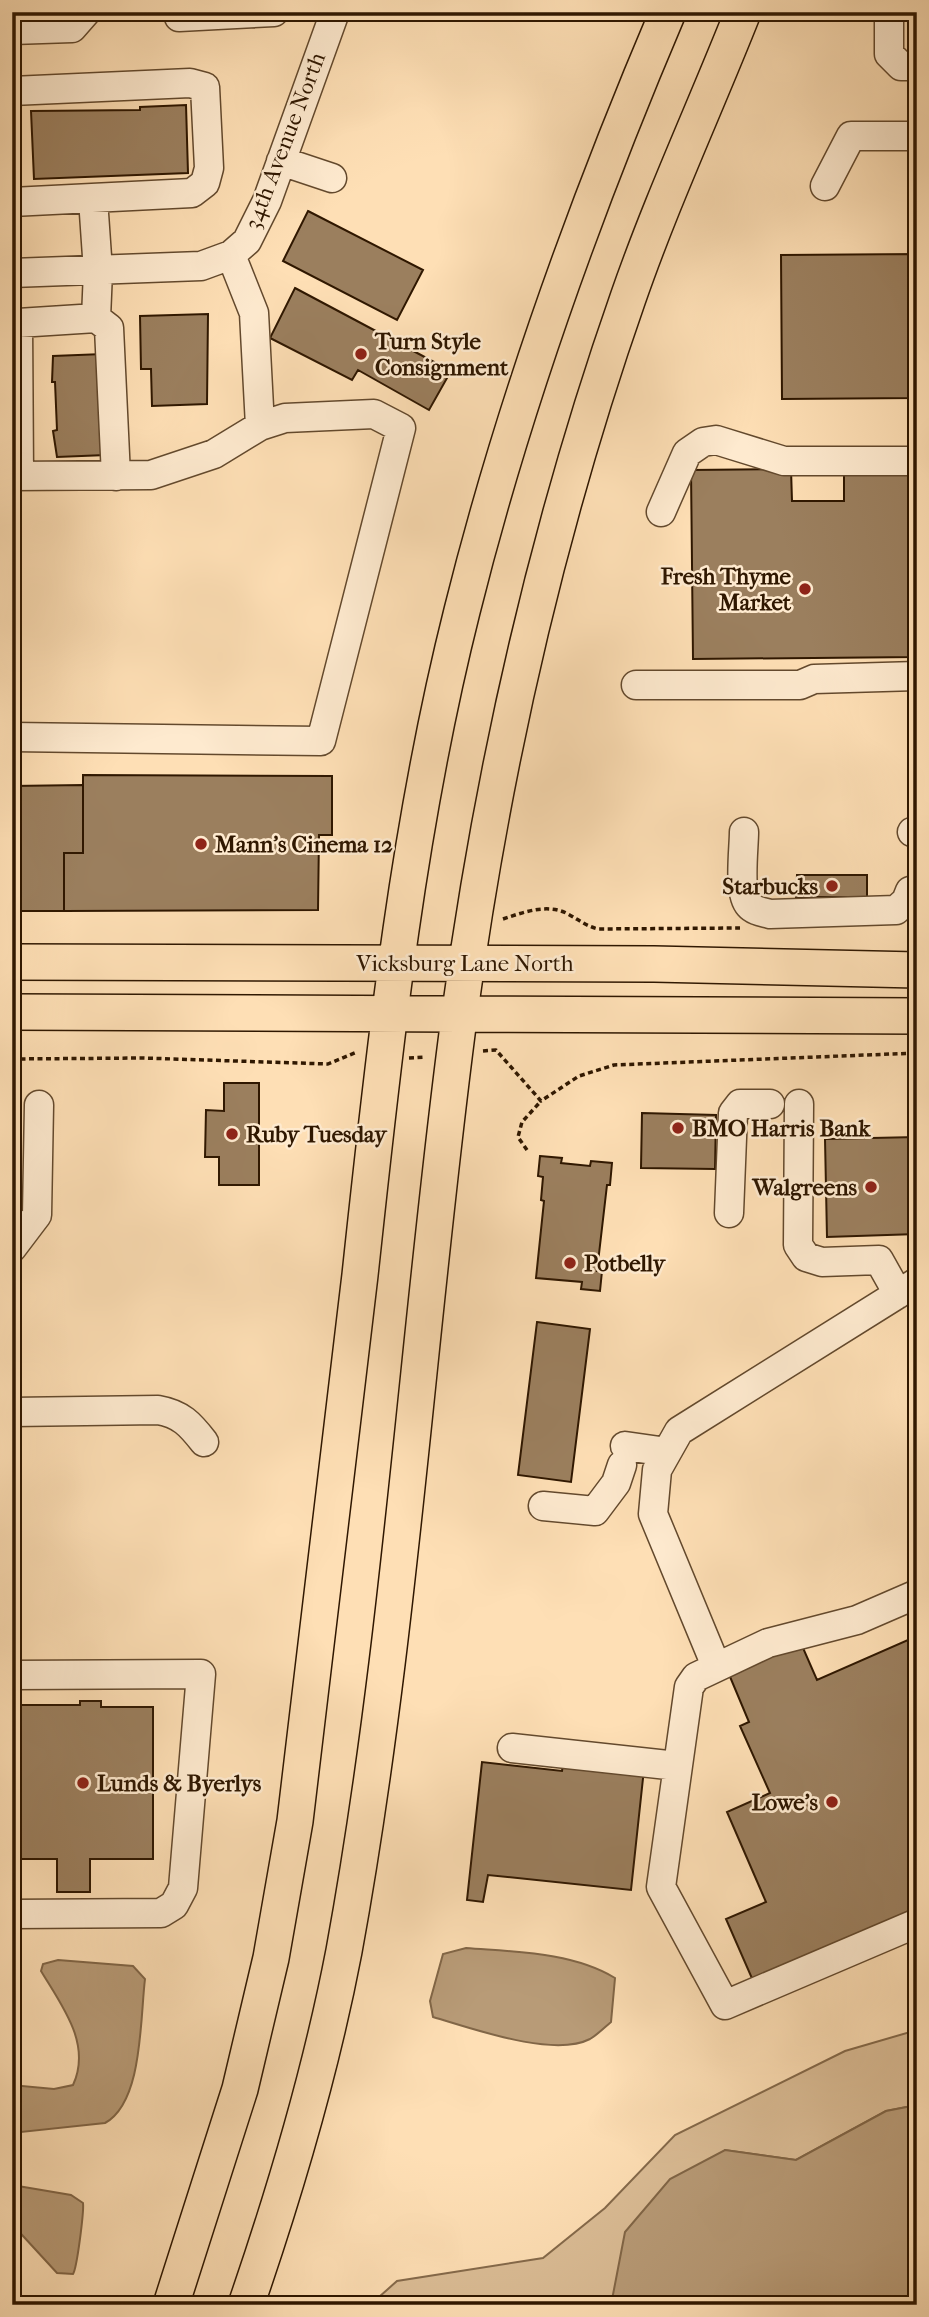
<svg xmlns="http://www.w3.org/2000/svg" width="929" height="2317" viewBox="0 0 929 2317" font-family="'IM FELL French Canon',serif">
<rect width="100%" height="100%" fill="#fedfb5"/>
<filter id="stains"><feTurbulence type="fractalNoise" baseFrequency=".00286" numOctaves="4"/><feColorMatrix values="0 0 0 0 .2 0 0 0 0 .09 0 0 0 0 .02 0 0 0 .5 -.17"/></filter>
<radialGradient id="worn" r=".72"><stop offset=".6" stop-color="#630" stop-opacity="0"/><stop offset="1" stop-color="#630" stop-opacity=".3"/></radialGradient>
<path fill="#dbbd96" stroke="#856a4b" stroke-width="2" d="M917 2030V2105L886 2111 796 2160 725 2150 610 2299 611 2305H370L397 2281 543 2258 605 2208 675 2135 845 2051Z"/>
<path fill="#b89b77" stroke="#816647" stroke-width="2" d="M466 1948C515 1952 572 1952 615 1978L611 2022C605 2027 597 2035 590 2039 553 2058 471 2028 433 2017L430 2001 443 1954Z
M58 1960 133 1966 145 1979C140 2019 143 2102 105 2123L12 2133V2085L54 2089 73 2085C92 2044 62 2006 41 1971L43 1964Z
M917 2105V2305H611L625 2232 670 2179 725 2150 796 2160 886 2111Z
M12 2185 71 2195 83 2203C84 2212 77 2268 73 2274L57 2273 12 2224Z"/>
<path fill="#9b7f5e" stroke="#2f1700" stroke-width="2" d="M909 12H917V46H909Z
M186 105 188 173 34 179 31 111 140 110V107Z
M308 211 423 270 397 320 283 261Z
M917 254V398L782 399 781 255Z
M295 288 451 371 429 410 358 370 352 380 270 338Z
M208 314 207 404 152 406 151 369H141L140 316Z
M103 354 106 455 57 457 53 431 57 430 55 382H52L53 356Z
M791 469 792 501H844V474L917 473V657L693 659 691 470Z
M83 775 332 776V835H319L318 910 64 911V853H83Z
M83 785V853H64V911H15V902H12V786Z
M797 875H867V897H796Z
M224 1083H259V1185H219V1157H205L206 1110 224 1111Z
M642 1113 716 1115 715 1169 641 1168Z
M917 1137V1234L827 1237 825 1139Z
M540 1156 562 1158 561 1163 590 1166 591 1161 612 1163 610 1185H607L597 1271H602L600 1291 581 1289 582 1282 536 1278 544 1201 541 1200 543 1177 538 1176Z
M537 1322 590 1329 571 1482 518 1475Z
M917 1636V1911L754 1983 726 1919 766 1902 727 1812 770 1793 740 1726 749 1722 728 1672 800 1641 817 1680Z
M12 1701H17V1705H80V1701H101V1707H153V1859H90V1892H57V1859H12Z
M564 1760 644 1769 631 1890 488 1875 483 1902 467 1900 482 1762 562 1771Z"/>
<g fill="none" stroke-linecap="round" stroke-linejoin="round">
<defs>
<path id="minor" d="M179 12V17L274 12
M889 12V54L901 66H917
M12 30 72 28 86 12
M12 91 190 83 205 87 209 168 205 183 192 193 12 202
M281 161 332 178
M825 186 851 136H917
M93 199 98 271 96 318 109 328 116 476
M12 273 201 266 231 255 247 241 267 201 335 12
M12 476 151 475 214 454 260 426
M19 476 18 323 96 318
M661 512 687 453 703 442 716 440 784 461H917
M636 685H800L814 679 917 676
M12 737 321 741 401 428 374 414 285 418 260 426 254 313 231 255
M744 832C744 849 738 893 749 905 754 911 763 912 770 914L896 910 906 901 910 891
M912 832 917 831
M799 1104 798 1245 806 1257 822 1262 879 1260 898 1294
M729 1213 733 1113 740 1104H770
M12 1248 37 1215 39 1105
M12 1412 158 1410C181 1414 190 1424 204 1442
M625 1446 667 1452
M543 1506 595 1511 616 1483 622 1465
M917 1594 857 1620 768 1643 696 1677 689 1687 661 1887 725 2005 917 1923
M716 1666 653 1514 657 1470 679 1431 917 1282
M12 1675 201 1674 183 1888 174 1905 161 1913 12 1914
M512 1748 677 1766"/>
<path id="major" d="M12 962 654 964 917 970
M12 1012 917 1016
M171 2305 240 2089 271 1958 295 1821C318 1639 340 1457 360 1275 384 1052 407 829 462 611 513 406 585 207 668 12
M246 2305C286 2189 321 2071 344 1951 401 1640 418 1324 460 1011 493 768 547 529 628 298 662 200 705 108 743 12"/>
</defs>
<use href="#minor" stroke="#63492d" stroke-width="31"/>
<use href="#major" stroke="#2f1700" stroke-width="38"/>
<path stroke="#2f1700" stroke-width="3.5" stroke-dasharray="5 3.5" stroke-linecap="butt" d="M503 919C524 912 548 903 568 914 579 920 586 926 598 929L740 928
M483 1051 496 1050 541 1101 579 1076 614 1065 917 1053
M409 1058 426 1057
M12 1059 143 1058 328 1064 357 1052
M527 1150 518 1137 522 1122 541 1101"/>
<use href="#minor" stroke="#feeacf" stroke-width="28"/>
<use href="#major" stroke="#fedfb5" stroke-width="35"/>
</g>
<g fill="#8f2418" stroke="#feeacf" stroke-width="2.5">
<circle cx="361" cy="354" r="7"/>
<circle cx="805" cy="589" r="7"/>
<circle cx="201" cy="844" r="7"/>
<circle cx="832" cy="886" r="7"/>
<circle cx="678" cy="1128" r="7"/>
<circle cx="232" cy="1134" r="7"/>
<circle cx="871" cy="1187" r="7"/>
<circle cx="570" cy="1263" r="7"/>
<circle cx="83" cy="1783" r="7"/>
<circle cx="832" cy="1802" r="7"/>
</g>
<g text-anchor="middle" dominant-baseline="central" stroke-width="5" stroke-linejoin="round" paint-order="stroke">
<g font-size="23" fill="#2f1700" stroke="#feeacf">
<text transform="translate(285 141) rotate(-69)">34th Avenue North</text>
<text x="465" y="963">Vicksburg Lane North</text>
</g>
<g font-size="23" font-weight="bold" fill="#2f1700" stroke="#feeacf" text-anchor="start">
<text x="375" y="341">Turn Style<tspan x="375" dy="26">Consignment</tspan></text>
<text x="791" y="576" text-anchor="end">Fresh Thyme<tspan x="791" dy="26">Market</tspan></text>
<text x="215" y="844">Mann's Cinema 12</text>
<text x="818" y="886" text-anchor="end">Starbucks</text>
<text x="692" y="1128">BMO Harris Bank</text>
<text x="246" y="1134">Ruby Tuesday</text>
<text x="857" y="1187" text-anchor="end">Walgreens</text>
<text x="584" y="1263">Potbelly</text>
<text x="97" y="1783">Lunds &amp; Byerlys</text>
<text x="818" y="1802" text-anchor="end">Lowe's</text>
</g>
</g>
<rect width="929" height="2317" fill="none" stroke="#fedfb5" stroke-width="42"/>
<rect x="14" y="14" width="901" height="2289" fill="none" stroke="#2f1700" stroke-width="3.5"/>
<rect x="21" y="21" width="887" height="2275" fill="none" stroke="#2f1700" stroke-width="2"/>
<rect width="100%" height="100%" filter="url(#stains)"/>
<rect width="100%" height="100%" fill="url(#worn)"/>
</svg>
